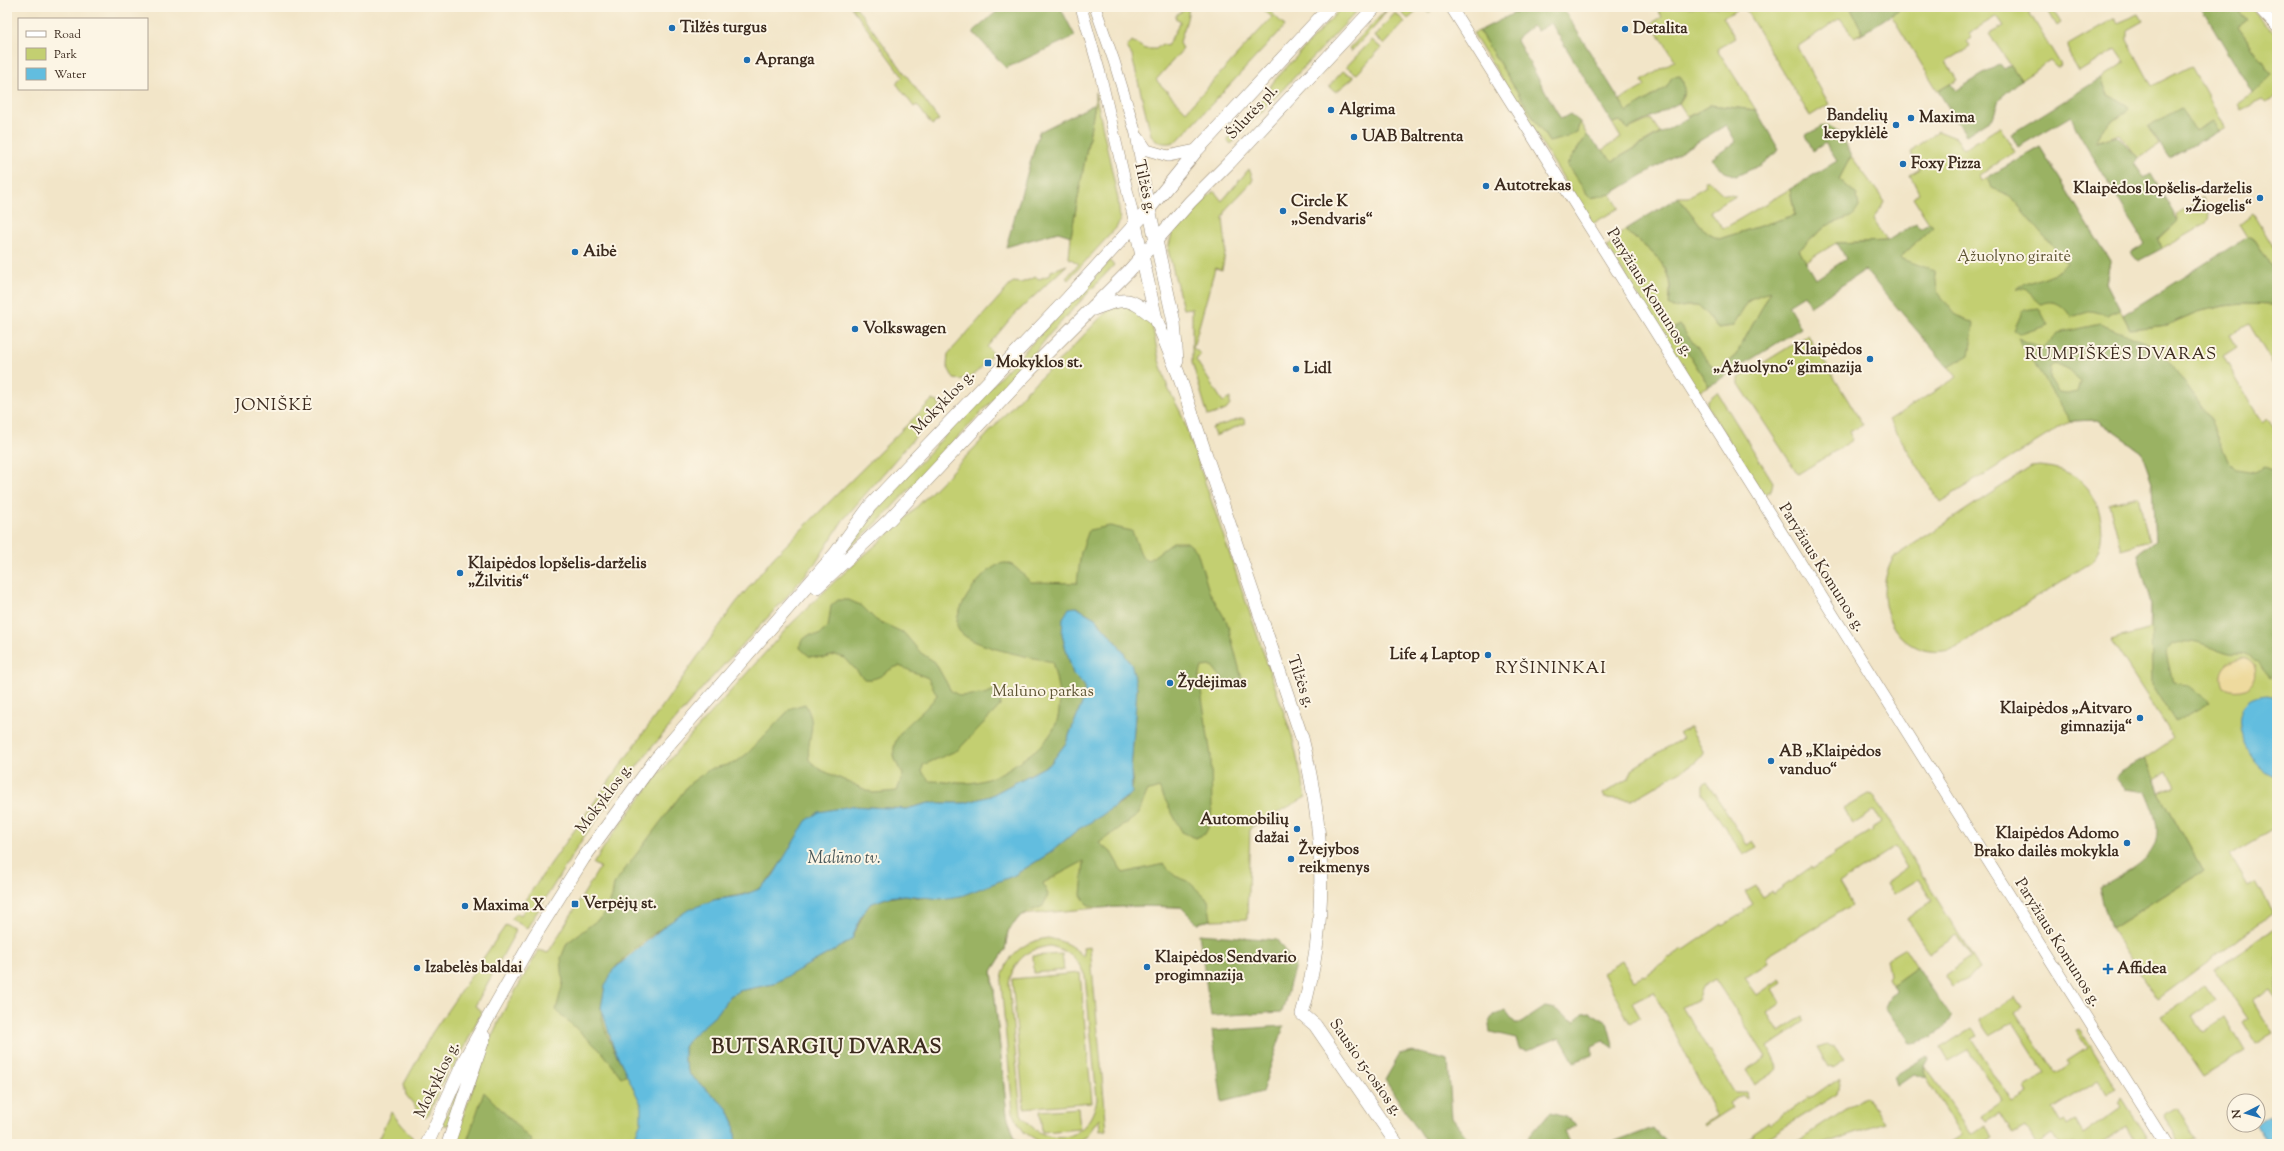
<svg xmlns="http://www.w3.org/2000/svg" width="2284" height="1151" viewBox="0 0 2284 1151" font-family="'Sorts Mill Goudy',serif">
<rect width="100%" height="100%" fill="#fcf5e5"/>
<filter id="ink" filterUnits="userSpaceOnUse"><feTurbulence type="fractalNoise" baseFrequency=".025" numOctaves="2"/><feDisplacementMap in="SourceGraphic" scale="8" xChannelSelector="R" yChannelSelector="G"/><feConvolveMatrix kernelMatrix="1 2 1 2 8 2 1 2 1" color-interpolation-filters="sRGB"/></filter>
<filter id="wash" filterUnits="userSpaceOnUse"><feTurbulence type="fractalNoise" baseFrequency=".012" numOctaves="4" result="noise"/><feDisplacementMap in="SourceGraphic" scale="16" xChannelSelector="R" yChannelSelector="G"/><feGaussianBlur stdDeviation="0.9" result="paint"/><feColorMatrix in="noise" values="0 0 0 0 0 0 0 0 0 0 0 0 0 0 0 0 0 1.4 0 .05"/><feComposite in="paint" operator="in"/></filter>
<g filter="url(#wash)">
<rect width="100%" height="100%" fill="#f2e5c8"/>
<path fill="#c3cf71" stroke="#7f7c48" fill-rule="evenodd" d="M851 7H856L939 120 932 125 917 105 914 107 896 83 903 77Z
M1182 7H1188C1190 16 1182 32 1180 43L1183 49 1156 80 1186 111 1272 17 1260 7H1266L1285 26 1177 141C1166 145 1159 144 1151 135L1132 56 1127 47 1132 41 1145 49H1156L1162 44 1167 46 1181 21 1175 18 1177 14 1183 11Z
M1342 7H1361L1231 144 1227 140 1249 116 1274 81Z
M1400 7H1433L1434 9 1429 13 1421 8 1408 19 1398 9Z
M1656 7H1743L1723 17 1735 38 1717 49 1756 110 1710 105 1688 117 1679 103 1684 96 1672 77 1666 88 1627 112 1620 100 1645 86 1642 81 1675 60 1652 23 1662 17Z
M1744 7H1856L1852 9 1863 33 1854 37 1840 18 1797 47 1829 104 1810 116Z
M1903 7H2026L2061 65 2057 68 2050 61 2021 80 1989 34 2004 26 1997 16 1969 33 1972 38 1967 41 1970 47 1946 62 1957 80 1938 91 1891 15Z
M2046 7H2058L2053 10 2061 23 2057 26Z
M2235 7H2249L2277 36V96L2266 103 2262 100 2241 110 2238 104 2253 94 2272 75 2238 27 2247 20Z
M1388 8 1378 23 1351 52 1349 49Z
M1395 13 1405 22 1384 45 1375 36Z
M2139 14 2143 21 2127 30V40L2152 86 2191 66 2225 127 2219 131 2213 121 2195 131 2148 126 2159 145 2138 158 2120 134 2096 142 2103 128 2129 109 2125 104 2108 95 2101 78 2125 62 2116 49 2079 72 2069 54 2068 45 2115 18 2118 23Z
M1479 31 1549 142 1577 132 1580 122 1587 135 1567 165 1590 198 1611 194 1619 208 1592 224 1473 33Z
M1372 40 1381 48 1357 74 1346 67Z
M1343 71 1354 77 1336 92 1329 86Z
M1095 92 1118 199 1120 221 1116 228 1068 280 1066 278 1079 264 1069 258 1071 236 1095 104Z
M1651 119 1660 133 1613 161 1602 150 1621 138 1612 123 1620 121 1628 129Z
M2000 127 2015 152 1979 175 1981 181 2040 147 2110 261 2106 283 2130 329 2167 325 2197 312 2223 306 2244 304 2277 305V371L2249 324 2230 335 2237 347 2223 356 2262 423 2267 419 2277 430V827L2230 855 2248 886 2255 882 2273 913 2157 999 2111 929 2203 871 2160 793 2175 786 2167 772 2156 779 2144 759 2173 739 2167 727 2111 640 2150 629 2151 605 2138 554 2155 541 2152 482 2141 451 2097 420 2070 421 1940 502 1889 420 1957 377 1876 281 1933 226 1929 223 1913 198 1919 193 1910 175 1920 169 1911 153 1914 148 1938 131 1956 138 1964 149Z
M1851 156 1885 202 1873 219 1887 241 1836 243 1805 262 1799 250 1826 226 1853 216 1857 195 1839 179Z
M1249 169 1253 179 1251 183 1227 208 1223 218 1226 249 1222 270 1215 268 1193 348 1201 354 1196 360 1223 402 1230 398V405L1226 410 1208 416 1192 362V308L1183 309 1168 250 1170 241 1173 230 1214 191 1222 201Z
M1704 181H1709L1723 194 1736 196 1710 211 1723 229 1790 189 1795 215 1719 239 1706 232 1678 197H1688L1706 186Z
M2202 198C2207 208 2212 213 2206 223L2161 249 2158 240 2178 221 2177 215Z
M2253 213 2277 253V274L2255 240 2247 237 2239 224Z
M1625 230C1653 254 1675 264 1669 305L1674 308C1705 303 1699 305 1717 328L1733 326 1750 299 1772 290 1736 355 1716 372 1679 325 1673 329 1709 386 1701 390 1696 389 1607 247 1615 241 1614 238Z
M1110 260 1114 265 1049 335 1025 366 880 520 844 553 842 551 866 520Z
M1067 265 1010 319 987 347 993 353C983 365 972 383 954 379L947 366 948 354 1013 282 1021 283 1036 277 1039 279 1050 275 1051 271Z
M1119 306H1133L1152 324 1159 360 1168 388 1182 415 1292 736 1306 797 1250 828 1247 919 1211 920 1197 923 1181 907 1139 906 1097 908 1021 915 1008 931 1005 950 992 971 1007 1115 1015 1139 1025 1144H453L491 1038 502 1014 539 950 548 953 600 867 593 864 610 838 676 752 790 625 835 581 902 522 986 436 1026 391 1065 355 1100 318 1110 309Z
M1808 335 1863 425 1849 432 1853 440 1798 474 1739 384V378Z
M1717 392 1773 482 1771 491 1763 495 1707 406V401Z
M932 400 938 402 940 406 934 415 843 520 817 561 784 600 705 685 648 752 583 838 527 928 511 919 517 913 521 915 529 903 525 900 735 604 774 557Z
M1243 418 1246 423 1215 436 1212 428Z
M2040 466C2074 469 2096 486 2101 521 2103 535 2101 550 2092 562L1956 648C1900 667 1866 604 1894 557L2031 467Z
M2138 496 2149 541 2121 549 2109 504Z
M1690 727 1704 753 1696 762 1632 800 1605 798 1603 794 1629 778 1633 768 1683 738 1679 734Z
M1707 782 1747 845 1753 841 1757 847 1743 855 1703 794V785Z
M1868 794 1873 795 1980 969 1953 987 1945 975 1971 957 1956 935 1929 953 1907 918 1932 901 1918 879 1893 894 1886 883 1907 868 1895 847 1839 883 1852 905 1766 957 1768 963 1745 978 1757 995 1780 979 1782 982 1772 989 1781 1003 1767 1013 1779 1032 1803 1016 1806 1021 1768 1047 1778 1069 1775 1072 1755 1085 1746 1070 1766 1057 1715 979 1702 987 1698 999 1682 1007 1734 1092H1746L1747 1099 1742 1095 1729 1103 1732 1108 1704 1126 1703 1124 1717 1116 1654 992 1632 1003 1640 1017 1630 1024 1603 972 1622 961 1634 980 1643 975 1644 976 1667 961 1666 959 1682 949 1684 950 1722 924 1723 926 1745 912 1744 910 1753 904 1745 892 1756 886 1763 897 1771 892 1773 894 1811 867 1812 869 1835 855 1834 853 1873 830 1872 828 1881 822 1874 811 1852 825 1844 808Z
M506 925 516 931 475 1006 482 1011 453 1071 449 1068 428 1116 425 1118 406 1095 404 1084 432 1033Z
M2277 927V999L2271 990 2253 1001 2273 1034 2256 1044 2243 1023 2248 1019 2214 969Z
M1048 938C1063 941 1072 945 1084 957L1083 947 1090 946 1107 1130 1100 1131 1099 1119 1086 1137 1071 1144H1043L1024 1132 1018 1123 1013 1112 1001 983C1006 956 1021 942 1048 938ZM1050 946C1068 950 1078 959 1085 976L1097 1099C1089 1143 1045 1151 1021 1114L1009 983C1014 960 1027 949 1050 946Z
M1905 948 1917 967 1892 985 1888 978 1890 975 1887 959Z
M1062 954 1064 970 1034 973 1033 956Z
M1080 973 1092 1102 1024 1108 1012 979Z
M2205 984 2216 1000 2192 1016 2203 1032 2225 1017 2245 1051 2203 1077 2162 1016 2180 1005Z
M2015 997 2022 1007 2015 1012 2056 1074 2070 1065 2067 1061 2087 1048 2076 1031 2080 1030 2116 1088 2107 1094 2098 1080 2053 1109 2061 1123 2065 1121 2067 1125 2075 1120 2083 1134 2121 1107 2118 1102 2122 1098 2148 1138 2138 1144 2127 1126 2101 1144H2059L2052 1134 2037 1144 2025 1127 2013 1134 2000 1113 1986 1121 1981 1115 2002 1101 1969 1050 1948 1062 1940 1048 1972 1028 1978 1036 1972 1039 2013 1103 2028 1094 2025 1087 2046 1074 2013 1022 1990 1035 1979 1019Z
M1827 1045 1835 1047 1845 1060 1833 1068 1832 1066 1829 1067 1818 1048Z
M1925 1066 1972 1134 1985 1125 1993 1138 1984 1144H1948L1962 1135 1926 1078Z
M467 1071 449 1125H443L442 1123Z
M1840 1078 1837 1094 1757 1144H1740L1753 1135 1752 1133 1768 1122 1770 1124 1808 1098 1809 1100Z
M1866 1096 1884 1123 1823 1144H1794Z
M2177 1107 2195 1138 2181 1144 2163 1115Z
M1078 1108 1080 1129 1042 1132 1040 1111Z
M391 1112 412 1137 415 1144H376Z"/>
<path fill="#9ab263" stroke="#6a6e40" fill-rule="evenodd" d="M1002 7H1060L1075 36 1006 68 973 32Z
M1526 7H1562L1627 112 1666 88 1672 77 1680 76C1686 86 1685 93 1679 103L1628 129 1620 121 1612 123 1551 23 1537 31 1532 26 1516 39 1561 119 1570 114 1580 122 1577 132 1565 138 1549 142 1479 31Z
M1856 7H1903L1863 33 1851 9Z
M2201 7H2235L2247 20 2238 27 2272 75 2253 94Z
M2000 64 2004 69 2011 65 2021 80 1999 99 1993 118 1966 135 1938 91 1950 84 1957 90Z
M2101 78 2108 95 2125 104 2129 109 2103 128 2096 142 2118 136 2138 158 2134 163 2144 178 2151 174 2178 221 2158 239 2161 249 2138 261 2131 253 2145 244 2076 128 2071 116 2018 147 2011 134Z
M1095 104 1071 236 1058 232 1006 247 1039 132Z
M1710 105 1756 110 1779 150 1761 165 1736 176 1725 172 1711 159 1736 142 1726 125 1611 194 1590 198 1567 165 1587 135 1613 161Z
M2181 108 2195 131 2213 121 2219 131 2169 158 2148 126Z
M1824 125C1842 129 1844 140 1851 156L1839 179 1857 195 1859 207 1853 216 1826 226 1799 250 1816 279 1846 259 1836 243 1887 241 1916 223 1920 228 1929 223 1933 226 1900 258 1935 271 1937 291 1955 314 1974 324 1969 355 1948 367 1865 270 1811 306 1804 295 1788 305 1801 328 1709 386 1673 329 1679 325 1717 372 1736 355 1771 291 1750 299 1733 326 1717 328C1699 305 1705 303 1674 308L1669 305C1676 264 1653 254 1625 230L1678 197 1706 232 1719 239 1795 215 1790 189 1837 161 1825 143 1813 151 1806 135Z
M2040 147 2110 261 2106 283 2120 310 2108 315 2092 311 2071 317C2064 306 2055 298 2041 304L2025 289 2016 288 2057 272 2067 263 2010 196 1992 188 1988 177Z
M2247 237 2255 240 2277 274V305L2244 304 2223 306 2197 312 2167 325 2130 329 2123 315Z
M2039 308 2048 325 2021 334 2014 330 2023 310Z
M2100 324 2152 345 2168 360 2210 418 2228 461 2236 469 2256 472 2265 467 2277 472V673L2270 678C2263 670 2255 658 2245 655 2240 653 2234 655 2229 654 2207 648 2197 637 2172 644L2166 653 2173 683 2188 685 2210 702 2176 722 2152 684 2151 605 2138 554 2155 541 2152 482 2141 451 2097 420 2070 421 2018 338 2042 349 2058 333ZM2055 363 2070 370 2080 381 2077 392 2067 394 2058 393 2049 378 2050 367Z
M1110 526 1132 531 1142 557 1149 560 1173 542H1187L1197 551 1209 591 1227 622 1242 679 1238 687 1228 686 1212 666 1202 667 1199 678 1211 756 1212 809 1209 826 1205 834 1195 838 1182 832 1159 788 1147 792 1138 815 1099 843 1111 852 1123 873 1164 864 1175 876 1188 881 1208 900 1211 920 1197 923 1181 907 1139 906 1097 908 1087 904 1081 895 1084 861 1043 883 1048 895 1043 906 1021 915 1008 931 1005 950 992 971 1007 1115 1015 1139 1025 1144H736L734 1123 727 1108 689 1074 684 1061V1047L689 1038 717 1014 730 996 739 991 773 984 842 946 852 939 865 910 870 904 877 900 905 895 921 898 988 885 1013 876 1050 853 1077 830 1125 800 1133 785 1131 770 1137 688 1118 644 1095 618 1076 607 1062 635 1073 674 1084 685 1085 696 1066 743 1050 764 990 796 965 803H929L906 809 851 806 807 821C798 837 774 877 760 888 746 898 726 895 711 901 677 915 638 942 614 969 611 973 601 1004 601 1009 602 1031 617 1055 627 1074L621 1077 603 1053 556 1010 563 983 561 958 567 943 604 915 612 897 614 884 689 784 710 769 735 763 748 753 791 708 805 704C819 728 806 736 809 760L819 769 873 793 897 791 903 774C875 736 918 723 937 695L928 678 899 666C884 670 882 681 864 679L845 658 835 655 824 658 809 656 800 648 801 641 809 635H819L828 627 831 606 838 600H849L862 606 876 620 904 633 921 653 935 662 951 691 960 696 984 694 995 690 1001 697 1000 706 958 750 923 765 922 772 930 781C944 781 962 785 976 782 992 779 1004 772 1017 763 1063 734 1066 713 1052 662 1033 657 967 647 958 629 950 612 988 560 1007 563 1015 564 1024 577 1031 582L1077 583 1081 552 1089 530Z
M2144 759 2156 779 2160 793 2203 871 2111 929 2099 888C2145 862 2174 852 2146 792L2125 789 2116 778 2121 772Z
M1199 934 1277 940 1295 965 1282 1012 1211 1016Z
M1917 967 1951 1017C1947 1030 1923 1043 1910 1043L1885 1007 1890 996 1896 992 1892 985Z
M1545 1007 1555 1009 1575 1022 1583 1013 1590 1012 1607 1022 1614 1048 1604 1041 1592 1046V1055L1574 1062 1560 1037 1527 1051 1519 1049 1516 1038 1490 1032 1489 1024 1494 1015 1506 1011 1515 1023H1521Z
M1284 1026 1262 1092 1222 1102 1212 1031Z
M1412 1051 1448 1060 1452 1118 1472 1144H1427L1385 1080 1400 1054Z
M1927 1056 1929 1059 1925 1066 1926 1078 1913 1074 1897 1085 1894 1076Z
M484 1092 532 1141 530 1144H466Z
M1550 1112 1565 1116 1577 1125 1564 1132 1570 1144H1532L1528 1138Z
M1653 1128 1667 1144H1610Z"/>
<path fill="#eeda9e" stroke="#94825e" d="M2242 658C2269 664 2253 702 2223 687 2216 671 2227 660 2242 658Z"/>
<path fill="#62bddf" stroke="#4e747e" d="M1076 607 1095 618 1118 644 1132 666 1137 688 1131 770 1132 793 1101 816 1077 830 1050 853 1013 876 961 896 941 899 905 895 889 897 870 904 860 918 852 939 842 946 773 984 739 991 730 996 717 1014 690 1038 684 1047V1061L689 1074 727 1108 734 1123 736 1144H631L641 1122V1104L613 1046 601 1008 605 986 613 970 666 925 688 910 714 900 744 895 759 889 773 876 806 821 819 812 851 806 906 809 929 803H965L990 796 1050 764 1066 743 1085 696 1084 685 1073 674 1062 635 1063 618 1069 608Z
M2267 695 2277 697V776C2254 772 2228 724 2245 704 2250 697 2259 696 2267 695Z
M2269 1115 2277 1128V1144H2268L2256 1125Z"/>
</g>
<g filter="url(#ink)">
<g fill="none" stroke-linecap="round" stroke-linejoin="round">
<defs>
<path id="secondary" d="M1081 7 1100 73 1135 224
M1095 7 1114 61 1136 134 1149 209
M1451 7 2166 1144
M2258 7 2277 27
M1138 137 1147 150 1168 156 1197 150"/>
<path id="primary" d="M1149 209 1174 322 1177 361
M1135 224 1156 319 1178 373 1302 738C1325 831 1329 921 1302 1014L1315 1025 1397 1144
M1093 309C1127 297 1128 296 1156 319
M817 587 890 519 1030 370 1128 272 1190 202 1229 163 1375 7
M427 1144 466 1057 534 937 583 859 656 759 835 554 870 506 1068 298 1149 209 1197 150 1330 7
M448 1144 484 1037"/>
</defs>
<use href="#secondary" stroke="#968873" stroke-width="12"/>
<use href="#primary" stroke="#968873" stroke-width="14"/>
<use href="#secondary" stroke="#fff" stroke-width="11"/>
<use href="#primary" stroke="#fff" stroke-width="13"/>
</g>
</g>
<g fill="#1f6fb2" stroke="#fcf5e5" stroke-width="1.5">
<circle cx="672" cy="28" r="4"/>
<circle cx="1625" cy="29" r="4"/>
<circle cx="747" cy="60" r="4"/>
<circle cx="1331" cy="110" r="4"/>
<circle cx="1911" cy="118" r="4"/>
<circle cx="1896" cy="125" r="4"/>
<circle cx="1354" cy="137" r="4"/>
<circle cx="1903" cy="164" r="4"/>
<circle cx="1486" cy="186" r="4"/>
<circle cx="2260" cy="198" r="4"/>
<circle cx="1283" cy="211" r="4"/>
<circle cx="575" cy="252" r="4"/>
<circle cx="855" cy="329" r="4"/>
<circle cx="1870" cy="359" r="4"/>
<rect x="984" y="359" width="8" height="8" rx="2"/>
<circle cx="1296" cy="369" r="4"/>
<circle cx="460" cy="573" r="4"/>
<circle cx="1488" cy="655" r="4"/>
<circle cx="1170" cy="683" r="4"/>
<circle cx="2140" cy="718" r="4"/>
<circle cx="1771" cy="761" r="4"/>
<circle cx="1297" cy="829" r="4"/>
<circle cx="2127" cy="843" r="4"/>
<circle cx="1291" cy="859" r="4"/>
<rect x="571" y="900" width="8" height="8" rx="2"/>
<circle cx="465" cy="906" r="4"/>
<circle cx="1147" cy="967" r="4"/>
<circle cx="417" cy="968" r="4"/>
<path d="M2106 963h4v4h4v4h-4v4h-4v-4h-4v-4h4z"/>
</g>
<g text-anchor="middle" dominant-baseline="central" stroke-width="4" stroke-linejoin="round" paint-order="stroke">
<g font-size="16" font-weight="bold" fill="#3b2a1e" stroke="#fcf5e5" text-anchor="start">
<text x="680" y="28">Tilžės turgus</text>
<text x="1633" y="29">Detalita</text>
<text x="755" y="60">Apranga</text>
<text x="1339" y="110">Algrima</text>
<text x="1888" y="116" text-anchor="end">Bandelių<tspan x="1888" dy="18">kepyklėlė</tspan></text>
<text x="1919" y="118">Maxima</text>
<text x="1362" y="137">UAB Baltrenta</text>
<text x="1911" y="164">Foxy Pizza</text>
<text x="1494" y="186">Autotrekas</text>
<text x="2252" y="189" text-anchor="end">Klaipėdos lopšelis-darželis<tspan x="2252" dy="18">„Žiogelis“</tspan></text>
<text x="1291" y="202">Circle K<tspan x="1291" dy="18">„Sendvaris“</tspan></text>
<text x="583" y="252">Aibė</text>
<text x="863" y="329">Volkswagen</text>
<text x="1862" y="350" text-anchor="end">Klaipėdos<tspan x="1862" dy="18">„Ąžuolyno“ gimnazija</tspan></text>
<text x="996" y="363">Mokyklos st.</text>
<text x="1304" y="369">Lidl</text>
<text x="468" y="564">Klaipėdos lopšelis-darželis<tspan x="468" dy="18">„Žilvitis“</tspan></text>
<text x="1480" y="655" text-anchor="end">Life 4 Laptop</text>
<text x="1178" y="683">Žydėjimas</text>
<text x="2132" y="709" text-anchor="end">Klaipėdos „Aitvaro<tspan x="2132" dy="18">gimnazija“</tspan></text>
<text x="1779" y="752">AB „Klaipėdos<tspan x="1779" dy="18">vanduo“</tspan></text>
<text x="1289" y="820" text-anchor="end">Automobilių<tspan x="1289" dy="18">dažai</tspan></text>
<text x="2119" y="834" text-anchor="end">Klaipėdos Adomo<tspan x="2119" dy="18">Brako dailės mokykla</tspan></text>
<text x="1299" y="850">Žvejybos<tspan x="1299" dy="18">reikmenys</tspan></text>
<text x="583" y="904">Verpėjų st.</text>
<text x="473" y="906">Maxima X</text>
<text x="1155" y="958">Klaipėdos Sendvario<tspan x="1155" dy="18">progimnazija</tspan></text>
<text x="425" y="968">Izabelės baldai</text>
<text x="2117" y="969">Affidea</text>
</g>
<g font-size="16" fill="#3b2a1e" stroke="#fcf5e5">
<text transform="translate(1253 113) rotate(-47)">Šilutės pl.</text>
<text transform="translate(1144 187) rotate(77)">Tilžės g.</text>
<text transform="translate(1649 293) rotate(58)">Paryžiaus Komunos g.</text>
<text transform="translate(944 403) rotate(-46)">Mokyklos g.</text>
<text transform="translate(1821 568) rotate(58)">Paryžiaus Komunos g.</text>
<text transform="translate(1300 682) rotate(71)">Tilžės g.</text>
<text transform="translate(605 799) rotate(-53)">Mokyklos g.</text>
<text transform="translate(2057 943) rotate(58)">Paryžiaus Komunos g.</text>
<text transform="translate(1365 1068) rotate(55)">Sausio 15-osios g.</text>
<text transform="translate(438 1080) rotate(-64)">Mokyklos g.</text>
</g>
<g font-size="16" fill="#5d5333" stroke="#fcf5e5">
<text x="2014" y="257">Ąžuolyno giraitė</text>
<text x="1043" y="692">Malūno parkas</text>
</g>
<g font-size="17" letter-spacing="1" fill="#3b2a1e" stroke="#fcf5e5">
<text x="2121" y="355">RUMPIŠKĖS DVARAS</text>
<text x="274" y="406">JONIŠKĖ</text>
<text x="1551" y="669">RYŠININKAI</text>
</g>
<g font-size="17" font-style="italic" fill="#475658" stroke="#fcf5e5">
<text x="844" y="859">Malūno tv.</text>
</g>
<g font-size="20" font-weight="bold" letter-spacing="1" fill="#3b2a1e" stroke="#fcf5e5">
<text x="827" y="1048">BUTSARGIŲ DVARAS</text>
</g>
</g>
<rect width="2284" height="1151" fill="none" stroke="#fcf5e5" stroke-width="24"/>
<rect x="18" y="18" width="130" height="72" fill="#fcf5e5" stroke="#afa495"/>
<rect x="26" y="31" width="20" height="6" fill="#ffffff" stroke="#afa495"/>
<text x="54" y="38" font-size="12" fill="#3b2a1e">Road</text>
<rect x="26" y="48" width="20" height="12" fill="#c3cf71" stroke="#afa495"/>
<text x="54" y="58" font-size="12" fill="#3b2a1e">Park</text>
<rect x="26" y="68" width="20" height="12" fill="#62bddf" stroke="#afa495"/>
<text x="54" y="78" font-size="12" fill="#3b2a1e">Water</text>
<g transform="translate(2246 1113) rotate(264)"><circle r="19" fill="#fcf5e5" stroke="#afa495"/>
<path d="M0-3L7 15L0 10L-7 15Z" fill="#1f6fb2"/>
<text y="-6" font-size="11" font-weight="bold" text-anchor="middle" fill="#3b2a1e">N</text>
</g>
</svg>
